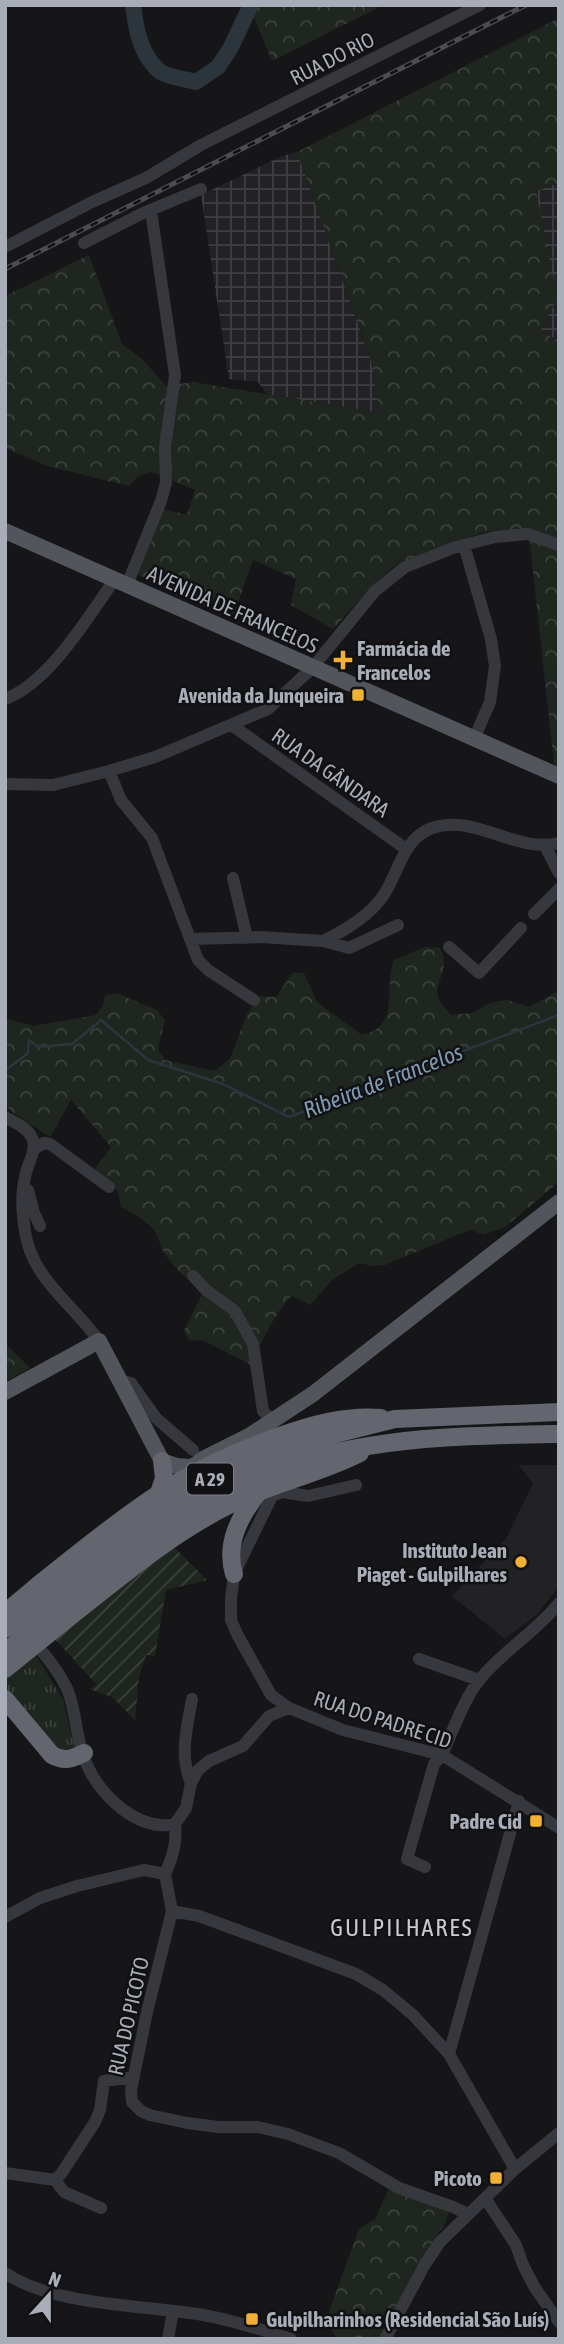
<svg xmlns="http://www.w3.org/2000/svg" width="564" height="2344" viewBox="0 0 564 2344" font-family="'Asap Condensed',sans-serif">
<defs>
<pattern id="industrial-grid" width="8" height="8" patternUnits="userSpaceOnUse" patternTransform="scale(1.75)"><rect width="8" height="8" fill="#222225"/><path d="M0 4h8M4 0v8" fill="none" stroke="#3f3f43"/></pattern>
<pattern id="grass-tufts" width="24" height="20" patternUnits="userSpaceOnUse" patternTransform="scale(1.75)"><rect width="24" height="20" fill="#1e261f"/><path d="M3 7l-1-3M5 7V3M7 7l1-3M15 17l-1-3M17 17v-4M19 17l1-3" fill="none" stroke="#3c433d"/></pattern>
<pattern id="forest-crowns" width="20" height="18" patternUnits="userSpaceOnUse" patternTransform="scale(1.75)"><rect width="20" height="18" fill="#1e261f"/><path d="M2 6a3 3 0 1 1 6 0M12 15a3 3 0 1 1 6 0" fill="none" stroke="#3c433d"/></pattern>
<pattern id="garden-furrows" width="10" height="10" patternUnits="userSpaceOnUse" patternTransform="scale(1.75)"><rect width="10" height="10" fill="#1e261f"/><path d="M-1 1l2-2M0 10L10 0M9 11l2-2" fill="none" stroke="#3c433d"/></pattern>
</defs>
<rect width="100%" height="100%" fill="#161618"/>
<path fill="#222225" d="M518 1465H559V1587L537 1614 505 1639 452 1596 507 1537 533 1483Z"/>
<path fill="url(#industrial-grid)" d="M297 152 371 361 380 413 267 394 258 382 229 379 201 195 282 156Z
M559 180V285L554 282 535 191 556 184Z
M559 296V340L539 331Z"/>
<path fill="url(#grass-tufts)" d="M34 1652 63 1699 74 1745V1748L63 1756 5 1690V1676Z"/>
<path fill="url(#forest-crowns)" d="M249 5H383L272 61Z
M559 18V180L556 184 536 191 554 282 559 285V296L540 331 559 341V769L555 773 529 535C486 519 459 546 420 558 413 560 405 559 399 563 377 577 351 610 333 629L291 605 296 579 253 560 232 619 138 575 163 509 187 515 195 490 152 472 139 476 129 486 47 466 5 448V296L89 255 122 344 142 359 166 386 193 382 380 413 371 360 297 152Z
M425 947 440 948C451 973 434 979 438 997 440 1004 447 1010 451 1015L472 1013 490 1003 507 1000 529 1007 550 996 559 989V1182L505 1227 483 1235 471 1230 459 1234 385 1265 373 1266 359 1263 332 1280 310 1305 291 1296C274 1315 261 1342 251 1365L204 1341 189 1340 184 1331 205 1288C186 1281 174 1268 163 1251 160 1244 158 1236 154 1230 146 1220 132 1213 121 1207L118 1191 94 1170 111 1147 71 1100 50 1137 12 1112 5 1104 7 1019 33 1026 96 1015 103 1006 105 995 116 993 157 1010 165 1020 158 1049 165 1060 214 1071 230 1059 247 1014 259 996 276 997 293 972 304 973 317 1002 362 1035C402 1026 383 988 394 960Z
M5 1343 30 1368 5 1382Z
M390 2186 450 2209 446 2222 416 2268 400 2302 383 2327 381 2339H337L326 2320 359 2229 375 2219Z"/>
<path fill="url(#garden-furrows)" d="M173 1546 207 1580 166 1590 155 1656 146 1655 139 1676 135 1720 112 1697 89 1689 97 1685 53 1637Z"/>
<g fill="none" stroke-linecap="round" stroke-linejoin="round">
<path stroke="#2c353c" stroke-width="2.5" d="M5 1071 28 1053 29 1040 38 1047 72 1044 101 1020 148 1060 223 1084 289 1117 559 1015"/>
<path stroke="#2c353c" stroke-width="16" d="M133 5C136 29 140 54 159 71 167 77 186 79 196 82L218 67 230 49 251 5"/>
<path stroke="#37383d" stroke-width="12" d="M84 243 143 213 201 189
M5 247 92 202 146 178 201 145 480 5
M464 545 491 639 495 666 490 702 474 739
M127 585 161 501 166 483 165 447 175 375 151 211
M5 699C49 683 88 617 115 579
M233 726 406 849
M109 771 121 800 152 838 198 960 208 970 254 1000
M5 784 53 785 109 771 155 757 268 709 313 667 375 591 405 567 453 548 495 537 528 534 559 545
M545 846 559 873
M233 878 247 938
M534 914 559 889
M190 939 261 937 323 941 349 948 398 925
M323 941C344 931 369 916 383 896 399 873 402 839 432 828 475 813 516 854 559 843
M449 947 479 973 521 928
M5 1117C13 1122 27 1127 31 1136 39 1148 27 1164 25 1177 21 1194 22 1214 25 1231 31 1278 74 1305 99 1341
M34 1149 44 1143 50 1144 109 1187
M28 1190 34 1213 40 1226
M193 1276 206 1290 235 1311 253 1344 263 1411 272 1421
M120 1381 131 1383 156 1418 193 1450
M356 1485 308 1496 282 1492 272 1496 234 1574 231 1599V1620L237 1634 271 1695 289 1708 343 1730 442 1755 559 1828
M31 1638C45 1655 59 1671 68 1691 77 1714 76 1743 87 1765 101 1796 138 1832 175 1824
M419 1659 479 1680
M191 1783C179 1755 187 1728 192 1699
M425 1867 407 1859 434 1764 442 1755C452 1733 465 1696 481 1678 504 1650 537 1631 559 1603
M165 1874 172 1911 147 2012 131 2090 132 2102 141 2111 150 2115 187 2123 218 2127H258L288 2134 339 2153 399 2188 453 2207 468 2214
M165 1874C173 1856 177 1843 175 1824L186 1808 191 1783 198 1770 209 1761 243 1746 269 1716 289 1708
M172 1911 199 1916 248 1934 356 1974 383 1990 413 2015 449 2054 515 2169
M5 1917 40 1898 77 1886 144 1870 165 1874
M449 2054 519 1801
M5 2173 55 2180 61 2174 95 2122 100 2110 104 2081 134 2077
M55 2180 64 2192 101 2208
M485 2198 516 2245 523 2265 535 2288 559 2322
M5 2273C53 2306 146 2305 203 2315 233 2320 262 2330 291 2339
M168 2339 173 2311
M385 2339 425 2264 440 2242 515 2169 559 2133"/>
<path stroke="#53555c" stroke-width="16" d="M5 531 559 776
M5 1392 99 1341 162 1461 177 1466 190 1467 197 1464 203 1459 249 1436 313 1394 559 1202"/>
<path stroke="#63666e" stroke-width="18" d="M159 1493 164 1478 162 1461
M234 1574C225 1544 239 1518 257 1494
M42 1582C80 1552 117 1521 157 1495 194 1471 235 1452 277 1437 311 1425 345 1415 381 1418
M52 1592 129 1531 206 1481 227 1471 299 1443 395 1419 559 1412
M65 1604C116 1563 167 1520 226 1491 332 1437 443 1436 559 1434
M72 1615C123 1575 172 1533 231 1504 273 1483 319 1474 360 1453
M5 1699 52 1755C65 1762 71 1759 84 1753"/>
<defs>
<path id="rail" d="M5 269 526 5"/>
</defs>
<use href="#rail" stroke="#4a4c52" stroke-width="5"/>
<use href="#rail" stroke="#111113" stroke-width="2.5" stroke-dasharray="8" stroke-linecap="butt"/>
<path stroke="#63666e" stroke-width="18" d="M5 1613 42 1582
M5 1629 52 1592
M5 1652 65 1604
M5 1669 72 1615"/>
</g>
<g fill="#f2b134" stroke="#111113" stroke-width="2.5">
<path d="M339.5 649.5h7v7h7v7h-7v7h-7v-7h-7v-7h7z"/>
<rect x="351" y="688" width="14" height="14" rx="3.5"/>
<circle cx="521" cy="1562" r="7"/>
<rect x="529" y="1814" width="14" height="14" rx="3.5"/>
<rect x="489" y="2171" width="14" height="14" rx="3.5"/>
<rect x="245" y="2312" width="14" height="14" rx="3.5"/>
</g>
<g text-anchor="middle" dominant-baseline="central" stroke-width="5" stroke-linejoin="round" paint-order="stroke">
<rect fill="#111113" stroke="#7b7e86" stroke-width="2" x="187" y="1463.5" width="46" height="31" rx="5"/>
<g font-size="19" font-weight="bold" fill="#a8adb8">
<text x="210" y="1479">A 29</text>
</g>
<g font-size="21" fill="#a8adb8" stroke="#111113">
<text transform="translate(332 58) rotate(-27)">RUA DO RIO</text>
<text transform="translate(233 609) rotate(24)">AVENIDA DE FRANCELOS</text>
<text transform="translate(331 772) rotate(35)">RUA DA GÂNDARA</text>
<text transform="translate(383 1719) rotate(18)">RUA DO PADRE CID</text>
<text transform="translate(128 2016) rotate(-77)">RUA DO PICOTO</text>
</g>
<g font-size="21" font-weight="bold" fill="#a8adb8" stroke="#111113" text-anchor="end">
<text x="357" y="648" text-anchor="start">Farmácia de<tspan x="357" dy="24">Francelos</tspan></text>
<text x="344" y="695">Avenida da Junqueira</text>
<text x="507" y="1550">Instituto Jean<tspan x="507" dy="24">Piaget - Gulpilhares</tspan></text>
<text x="522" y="1821">Padre Cid</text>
<text x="482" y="2178">Picoto</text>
<text x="266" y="2319" text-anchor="start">Gulpilharinhos (Residencial São Luís)</text>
</g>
<g font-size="23" font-style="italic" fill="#7f9bb3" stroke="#111113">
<text transform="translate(383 1081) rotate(-21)">Ribeira de Francelos</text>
</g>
<g font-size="24" letter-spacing="2" fill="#c9ccd4" stroke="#111113">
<text x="402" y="1927">GULPILHARES</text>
</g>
</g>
<rect width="564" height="2344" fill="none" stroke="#a8adb8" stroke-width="14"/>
<g transform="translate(49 2295) rotate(21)" stroke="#111113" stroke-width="5" paint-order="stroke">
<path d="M0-5L12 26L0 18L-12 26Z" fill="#a8adb8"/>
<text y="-10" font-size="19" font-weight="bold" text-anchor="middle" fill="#a8adb8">N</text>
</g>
</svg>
